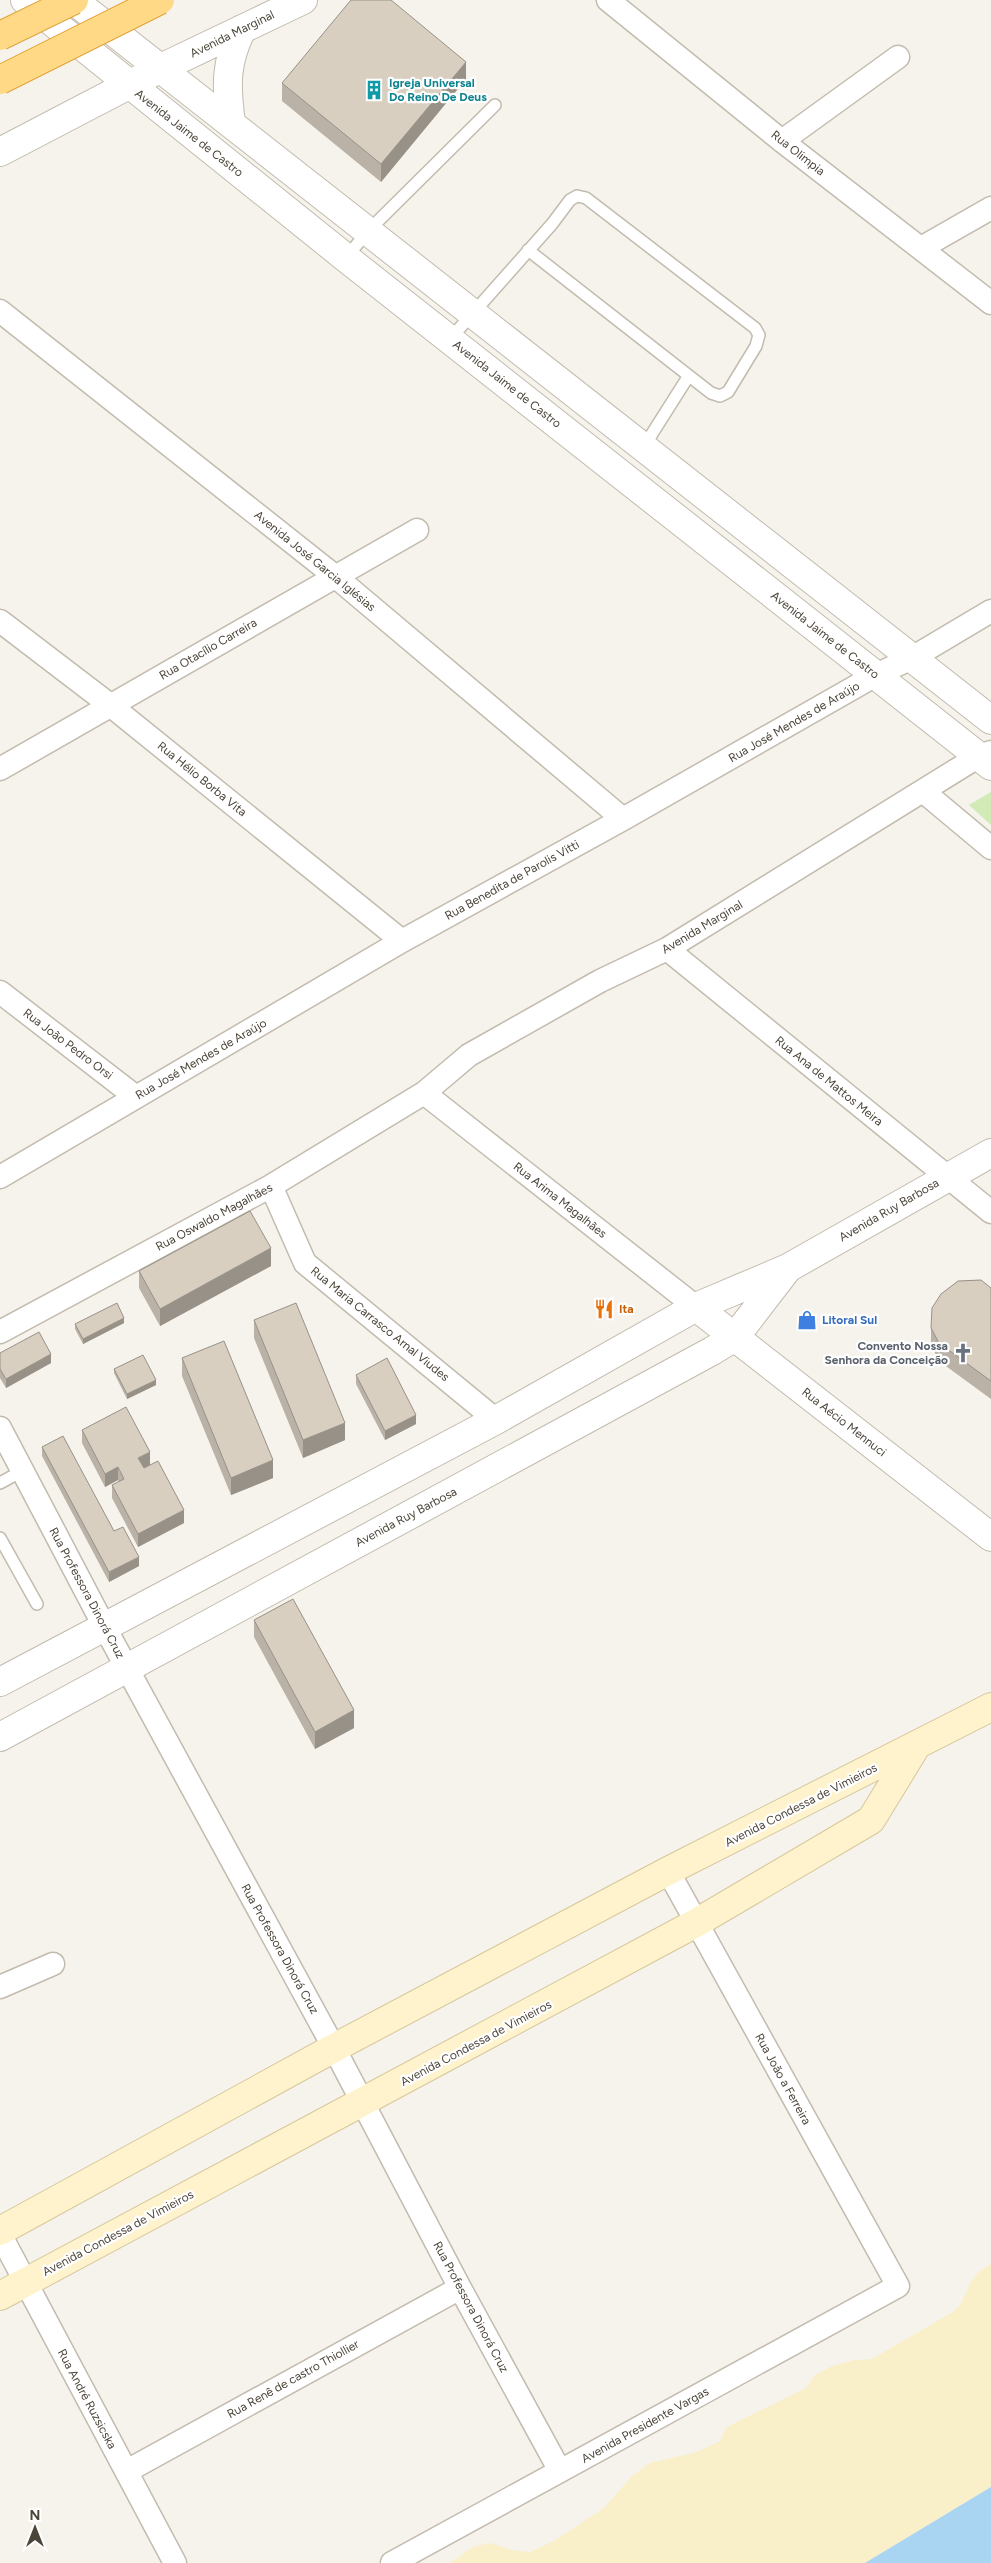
<svg xmlns="http://www.w3.org/2000/svg" width="991" height="2563" viewBox="0 0 991 2563" font-family="Figtree,sans-serif">
<rect width="100%" height="100%" fill="#f6f3ec"/>
<path fill="#d2eab5" d="M991 792V825L969 805Z"/>
<path fill="#f9efc9" d="M991 2264V2487L865 2563H450L473 2547 490 2543 512 2550 530 2552 554 2541 604 2508 632 2476 650 2463 697 2452 720 2441 727 2427 806 2388 814 2376 830 2367 854 2360 872 2359 953 2312C968 2299 965 2286 977 2274 980 2270 987 2267 991 2264Z"/>
<path fill="#a9d4f2" d="M991 2487V2563H865Z"/>
<g fill="none" stroke-linecap="round" stroke-linejoin="round">
<defs>
<path id="service" d="M346 258 367 232 495 105
M450 339 552 224 570 200 577 196 586 198 755 328 759 335 756 346 728 392 720 396 711 393 528 250
M643 448 688 377
M0 1483 22 1471
M0 1538 37 1604"/>
<path id="minor" d="M608 0 782 141 991 303
M782 141 898 57
M921 248 991 208
M0 311 336 577 623 819
M0 621 110 705 402 941
M0 769 417 530
M924 792 991 848
M667 949 991 1212
M0 992 136 1097
M424 1093 696 1307
M0 1177 402 941 623 819 876 675 912 658 991 611
M271 1186 305 1263 496 1420
M0 1332 271 1186 424 1093 469 1055 600 981 667 949 979 756 991 752
M0 1428 104 1626 334 2048 460 2288 560 2471
M0 1987 53 1964
M0 2234 175 2563
M127 2471 460 2288
M392 2563 898 2286 668 1871"/>
<path id="tertiary" d="M25 0 346 258 991 766
M73 0 991 720
M231 123C226 86 225 63 242 29
M0 152 161 68 303 0
M696 1307 991 1537
M0 1682 496 1420 696 1307 788 1268 991 1153
M0 1737 712 1351 735 1337 788 1268"/>
<path id="secondary" d="M0 2231 334 2048 668 1871 991 1707
M0 2296 696 1923 871 1820 915 1748"/>
</defs>
<use href="#service" stroke="#c2bbae" stroke-width="14"/>
<use href="#minor" stroke="#c2bbae" stroke-width="25"/>
<use href="#tertiary" stroke="#c2bbae" stroke-width="30"/>
<use href="#secondary" stroke="#d6c79b" stroke-width="30"/>
<use href="#service" stroke="#fff" stroke-width="11"/>
<use href="#minor" stroke="#fff" stroke-width="22"/>
<use href="#tertiary" stroke="#fff" stroke-width="28"/>
<use href="#secondary" stroke="#fff3cd" stroke-width="28"/>
<defs>
<path id="trunk-bridge" d="M0 36 74 0
M0 80 160 0"/>
</defs>
<use href="#trunk-bridge" stroke="#e0a43c" stroke-width="30" stroke-linecap="butt"/>
<use href="#trunk-bridge" stroke="#ffd985" stroke-width="28"/>
</g>
<path fill="#bab2a6" d="M466 79 381 182 282 101V83Z
M271 1266 160 1326 139 1288V1271Z
M991 1288V1399L939 1361 931 1345V1328Z
M254 1320 345 1440 303 1458 254 1338Z
M124 1323 83 1344 75 1329V1324Z
M0 1353 51 1363 6 1388 0 1378Z
M182 1358 273 1478 231 1495 182 1376Z
M114 1369 156 1385 127 1399 114 1373Z
M356 1375 416 1424 385 1440 356 1384Z
M82 1430 150 1465 184 1523 138 1547 112 1498V1485L119 1482 118 1480 105 1487 82 1443Z
M42 1447 114 1531 139 1566 109 1582 42 1456Z
M254 1620 354 1728 315 1749 254 1637Z"/>
<path fill="#979187" d="M466 62V79L381 182V164Z
M271 1248V1266L160 1326V1309Z
M124 1318V1323L83 1344V1339Z
M51 1354V1363L6 1388V1379Z
M156 1380V1385L127 1399V1394Z
M416 1415V1424L385 1440V1431Z
M345 1423V1440L303 1458V1440Z
M150 1452V1465L138 1471V1458Z
M273 1460V1478L231 1495V1478Z
M118 1467V1480L105 1487V1474Z
M184 1510V1523L138 1547V1534Z
M139 1557V1566L109 1582V1572Z
M354 1710V1728L315 1749V1732Z"/>
<path fill="#d8cfc1" stroke="#979187" d="M351 0H391L466 62 381 164 282 83Z
M250 1211 271 1248 160 1309 139 1271Z
M981 1280 991 1288V1381L939 1343 931 1328 932 1308 941 1294 958 1281Z
M117 1303 124 1318 83 1339 75 1324Z
M296 1303 345 1423 303 1440 254 1320Z
M39 1332 51 1354 6 1379 0 1369V1353Z
M224 1341 273 1460 231 1478 182 1358Z
M143 1355 156 1380 127 1394 114 1369Z
M387 1358 416 1415 385 1431 356 1375Z
M126 1407 150 1452 138 1458 144 1468 158 1461 184 1510 138 1534 112 1485 124 1479 118 1467 105 1474 82 1430Z
M63 1436 114 1531 123 1527 139 1557 109 1572 42 1447Z
M293 1599 354 1710 315 1732 254 1620Z"/>
<defs>
<symbol id="building-bare" viewBox="-9 -9 18 18"><path d="M-4-6H4V6H1V3H-1V6H-4ZM-2.5-4.3h1.7v1.8h-1.7ZM.8-4.3h1.7v1.8H.8ZM-2.5-1h1.7V.8h-1.7ZM.8-1h1.7V.8H.8Z" fill="#0f9aa8" stroke="#fff" stroke-width="2.5" paint-order="stroke"/></symbol>
<symbol id="restaurant-bare" viewBox="-9 -9 18 18"><path d="M-5-6h1v4h1v-4h1v4h1v-4h1v5L-1.5 .5V6h-2V.5L-5-1ZM5-6V6H3V1.5H1.5Q1.5-4 5-6Z" fill="#e8710a" stroke="#fff" stroke-width="2.5" paint-order="stroke"/></symbol>
<symbol id="shop-bare" viewBox="-9 -9 18 18"><path d="M-5-2.5h2.3a2.7 3.5 0 0 1 5.4 0H5L5.5 6h-11ZM-1.5-2.5h3a1.5 2.3 0 0 0-3 0Z" fill="#3f7fe0" stroke="#fff" stroke-width="2.5" paint-order="stroke"/></symbol>
<symbol id="church-bare" viewBox="-9 -9 18 18"><path d="M-1.2-6h2.4v3.5h3.3v2.4h-3.3V6h-2.4V-.1h-3.3v-2.4h3.3Z" fill="#6b7280" stroke="#fff" stroke-width="2.5" paint-order="stroke"/></symbol>
</defs>
<g fill-rule="evenodd">
<use href="#building-bare" x="360" y="76" width="28" height="28"/>
<use href="#restaurant-bare" x="590" y="1295" width="28" height="28"/>
<use href="#shop-bare" x="793" y="1306" width="28" height="28"/>
<use href="#church-bare" x="949" y="1339" width="28" height="28"/>
</g>
<g text-anchor="middle" dominant-baseline="central" stroke-width="4.5" stroke-linejoin="round" paint-order="stroke">
<g font-size="12" fill="#4b4439" stroke="#fff">
<text transform="translate(232 34) rotate(-26)">Avenida Marginal</text>
<text transform="translate(189 133) rotate(38)">Avenida Jaime de Castro</text>
<text transform="translate(798 153) rotate(38)">Rua Olimpia</text>
<text transform="translate(507 384) rotate(38)">Avenida Jaime de Castro</text>
<text transform="translate(315 561) rotate(39)">Avenida José Garcia Iglésias</text>
<text transform="translate(825 635) rotate(38)">Avenida Jaime de Castro</text>
<text transform="translate(208 649) rotate(-30)">Rua Otacílio Carreira</text>
<text transform="translate(794 722) rotate(-30)">Rua José Mendes de Araújo</text>
<text transform="translate(202 779) rotate(39)">Rua Hélio Borba Vita</text>
<text transform="translate(512 880) rotate(-29)">Rua Benedita de Parolis Vitti</text>
<text transform="translate(702 927) rotate(-31)">Avenida Marginal</text>
<text transform="translate(68 1044) rotate(37)">Rua João Pedro Orsi</text>
<text transform="translate(201 1059) rotate(-30)">Rua José Mendes de Araújo</text>
<text transform="translate(829 1081) rotate(39)">Rua Ana de Mattos Meira</text>
<text transform="translate(560 1200) rotate(38)">Rua Arima Magalhães</text>
<text transform="translate(889 1210) rotate(-30)">Avenida Ruy Barbosa</text>
<text transform="translate(214 1217) rotate(-28)">Rua Oswaldo Magalhães</text>
<text transform="translate(380 1324) rotate(39)">Rua Maria Carrasco Arnal Viudes</text>
<text transform="translate(844 1422) rotate(38)">Rua Aécio Mennuci</text>
<text transform="translate(406 1517) rotate(-28)">Avenida Ruy Barbosa</text>
<text transform="translate(87 1593) rotate(62)">Rua Professora Dinorá Cruz</text>
<text transform="translate(801 1805) rotate(-27)">Avenida Condessa de Vimieiros</text>
<text transform="translate(280 1949) rotate(61)">Rua Professora Dinorá Cruz</text>
<text transform="translate(476 2043) rotate(-28)">Avenida Condessa de Vimieiros</text>
<text transform="translate(783 2079) rotate(61)">Rua João a Ferreira</text>
<text transform="translate(118 2233) rotate(-28)">Avenida Condessa de Vimieiros</text>
<text transform="translate(471 2307) rotate(62)">Rua Professora Dinorá Cruz</text>
<text transform="translate(293 2379) rotate(-29)">Rua Renê de castro Thiollier</text>
<text transform="translate(87 2399) rotate(62)">Rua André Ruzsicska</text>
<text transform="translate(645 2425) rotate(-29)">Avenida Presidente Vargas</text>
</g>
<g font-size="12" font-weight="bold" fill="#0d838f" stroke="#fff" text-anchor="start">
<text x="389" y="83">Igreja Universal<tspan x="389" dy="14">Do Reino De Deus</tspan></text>
</g>
<g font-size="12" font-weight="bold" fill="#c56008" stroke="#fff" text-anchor="start">
<text x="619" y="1309">Ita</text>
</g>
<g font-size="12" font-weight="bold" fill="#366cbe" stroke="#fff" text-anchor="start">
<text x="822" y="1320">Litoral Sul</text>
</g>
<g font-size="12" font-weight="bold" fill="#5b616d" stroke="#fff" text-anchor="end">
<text x="948" y="1346">Convento Nossa<tspan x="948" dy="14">Senhora da Conceição</tspan></text>
</g>
</g>
<g transform="translate(35 2528)" stroke="#ffffff" stroke-width="4" paint-order="stroke">
<path d="M0-4L9 19L0 12L-9 19Z" fill="#4b4439"/>
<text y="-8" font-size="14" font-weight="bold" text-anchor="middle" fill="#4b4439">N</text>
</g>
</svg>
